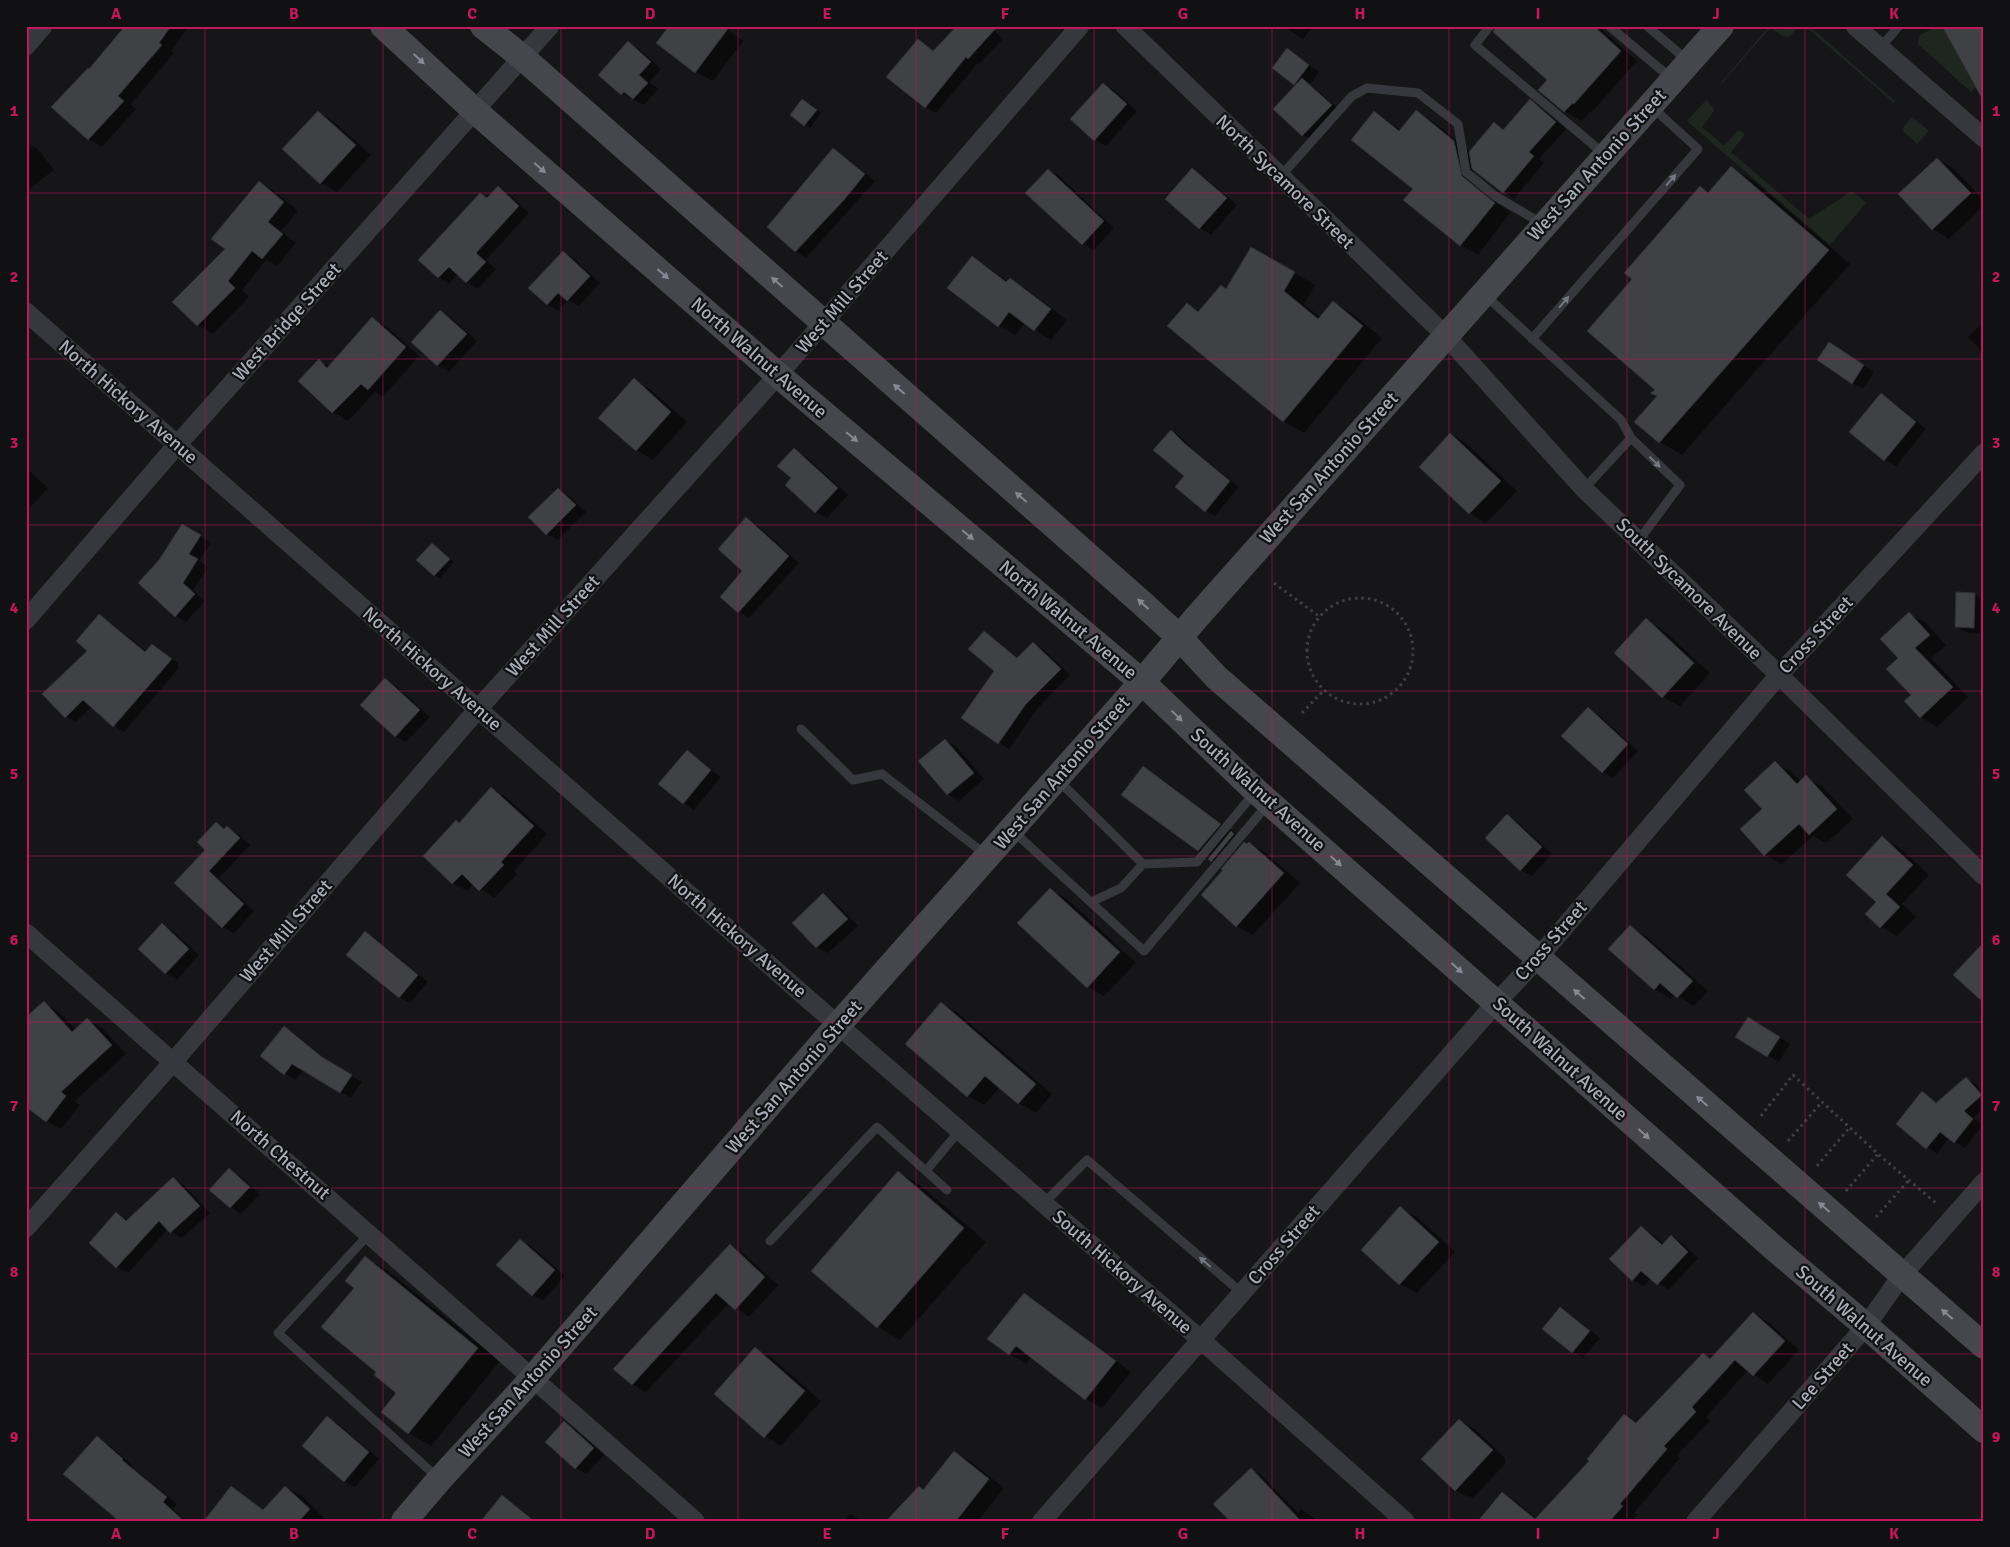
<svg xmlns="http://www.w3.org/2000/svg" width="2010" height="1547" viewBox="0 0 2010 1547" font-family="Signika,sans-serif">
<rect width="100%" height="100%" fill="#161618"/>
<path fill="#1e261f" d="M1769 26H1800L1789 37 1782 36 1771 27 1722 83 1720 84Z
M1805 26H1809L1896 102 1894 103Z
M1936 26H1947L1944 28 1974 85 1980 82 1971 92 1918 44 1919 36Z
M1706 100 1713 107 1714 111 1702 127 1724 146 1738 130 1744 133V136L1731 152 1809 219 1852 191 1866 203 1830 245 1687 121Z
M1912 117 1929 131 1917 144 1903 131 1904 126Z"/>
<path fill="#0007" d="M127 26H189L171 51 174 53 131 104 136 109 102 147 89 139 53 107 90 70Z
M723 26 743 41 713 81 696 72 658 43Z
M989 26 1003 39 979 64 978 63 936 113 925 107 918 41 934 52Z
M1283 26H1311L1312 27 1303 39Z
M1555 26H1598L1637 61 1592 112 1590 111 1582 121 1565 111 1540 90 1549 80Z
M628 43 639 49 661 69 649 82 658 89 644 105 622 94Z
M1287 50 1319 72 1310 84 1342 112 1314 141 1303 135 1275 109 1297 85 1273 68Z
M1103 84 1114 90 1137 111 1106 146 1095 140 1071 119Z
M1530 101 1541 107 1566 129 1539 159 1544 163 1514 199 1474 169 1478 187 1510 213 1478 255 1461 245 1405 200 1414 188 1375 112 1401 130 1416 112 1432 121 1471 152 1494 124 1504 130Z
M808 103 821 113 810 128 792 115Z
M318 112 334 122 371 155 337 192 321 183Z
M26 143 38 149 54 170 26 191Z
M833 150 844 156 875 181 806 258 795 251Z
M1937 159 1954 169 1984 200V206L1949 239 1933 229Z
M1732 168 1754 181 1850 264 1682 455 1660 442 1636 422 1659 396 1634 279 1700 188 1709 193Z
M1048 170 1059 176 1114 228 1094 250 1083 244Z
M1193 170 1203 176 1237 205 1211 235 1200 228 1167 199Z
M260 182 274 191 298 211 281 231 296 243 277 266 266 260 242 290 249 297 213 334 198 325 174 302 226 249Z
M498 188 509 194 529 213 486 260 496 269 478 289 467 282 458 274 449 284 438 277 481 194 488 199Z
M1252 248 1315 285 1304 304 1321 318 1334 303 1354 315 1382 338 1304 433 1283 421 1187 304 1200 312 1221 286 1227 290Z
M563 252 574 259 600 283 579 306 568 300 558 311 547 304Z
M973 257 1008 281 1010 280 1026 289 1067 320 1051 340 1025 323 1015 335 999 326Z
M441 312 451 318 477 341 449 372 438 365 412 342Z
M372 319 387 327 419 356 383 397 375 392 348 421 333 412 300 381 319 361 330 367Z
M1981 324 1984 326V353L1968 337Z
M1840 350 1874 372 1863 389 1852 383Z
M634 380 651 390 687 422 653 460 636 450Z
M1881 395 1892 401 1926 429 1896 466 1885 460Z
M1171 431 1181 437 1194 450 1239 487 1215 516 1206 511 1186 476Z
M1451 434 1467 444 1517 491 1486 523 1470 513 1420 467Z
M794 449 805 456 848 495 827 518 816 512 793 478Z
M26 468 48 488 26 512Z
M558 489 569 496 586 512 558 540 547 534 530 517Z
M746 519 757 525 799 563 749 618 739 612 744 571Z
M182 525 211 543 199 561 208 567 193 590 205 601 186 622 176 616 160 561Z
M432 544 454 562 440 578 435 575Z
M1975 594 1984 599V634L1968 633 1957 627Z
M1909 614 1926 623 1946 645 1931 658 1968 697 1937 727 1921 717 1900 658Z
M99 615 109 621 147 652 153 645 178 663V669L124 732 114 726 92 706 76 722 66 717 89 651Z
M1646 620 1663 630 1710 673 1680 706 1663 697Z
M984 632 1019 658 1033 644 1043 649 1070 675 1036 710 1009 749 963 718 996 671Z
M386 680 396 686 430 717 406 742 395 736Z
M1588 709 1599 715 1638 751 1613 778 1603 772Z
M945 740 956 746 984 779 959 801 948 794 920 762Z
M687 752 721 777 694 810 683 803Z
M1775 763 1792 772 1801 782 1806 777 1823 787 1853 819 1826 843 1813 836 1782 864 1765 855 1764 809Z
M1143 768 1159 777 1236 834 1215 860 1198 850Z
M492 789 506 797 547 834 514 871 517 874 494 898 474 884 467 891 453 883 460 824Z
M1507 816 1518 822 1552 854 1532 876 1521 870Z
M216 823 238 834 250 845 219 878 254 911 234 933 223 927 176 883 207 850Z
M1882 838 1899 847 1929 875 1902 904 1916 917 1897 936 1881 927 1878 902Z
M1249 843 1266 853 1300 883 1253 935 1237 926Z
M1050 889 1067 899 1136 963 1104 996 1088 987Z
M823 895 834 901 858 926 828 953 817 947Z
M162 925 173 931 199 955 177 980 166 973 140 949Z
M1630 927 1646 936 1708 991 1694 1006 1675 994 1671 999 1654 989Z
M366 933 376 939 428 982 410 1003 399 997Z
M44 1003 58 1011 76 1030 87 1020 102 1028 126 1054 75 1101 80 1105 61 1129 46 1121Z
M941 1003 958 1013 1052 1094 1036 1113 1019 1103 1000 1087 984 1105 968 1096Z
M1759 1025 1790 1044 1779 1062 1737 1036Z
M284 1028 295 1034 333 1065 362 1082 351 1098 304 1070 295 1080 285 1074Z
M1966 1078 1976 1084 1984 1093V1108L1973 1118 1983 1125 1965 1148 1949 1138 1937 1154 1897 1124 1922 1093 1937 1103Z
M229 1170 240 1176 260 1194 241 1214 231 1207 211 1190Z
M898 1172 920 1185 986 1242 900 1340 878 1327Z
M173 1179 184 1185 210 1213 182 1238 168 1229 128 1273 117 1267V1214L128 1220Z
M1400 1208 1417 1217 1455 1252 1417 1293 1400 1284Z
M1641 1227 1652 1234 1664 1244 1671 1237 1682 1243 1698 1258 1669 1290 1651 1278 1644 1286 1633 1280Z
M520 1240 531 1246 565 1276 543 1301 532 1295Z
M730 1246 744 1254 778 1285 749 1317 729 1303 646 1392 632 1384Z
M366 1258 388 1271 500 1361 431 1446 409 1433 398 1393 378 1372 356 1288Z
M1024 1294 1040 1304 1131 1372 1102 1408 1086 1399 1031 1356 1026 1364 1009 1354Z
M1560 1309 1571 1315 1600 1338 1583 1358 1573 1352Z
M1753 1313 1768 1322 1799 1350 1768 1384 1748 1370 1706 1417 1710 1421 1677 1455 1680 1458 1634 1513 1637 1515 1632 1521H1490L1502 1494 1517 1502 1537 1519 1591 1461 1625 1415 1638 1423 1703 1355 1711 1359Z
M755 1349 772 1358 821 1401 781 1446 765 1436Z
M327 1418 338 1424 379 1459 355 1487 344 1481Z
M1459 1420 1476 1430 1505 1458V1464L1472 1499 1455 1490Z
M565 1423 575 1429 604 1455 586 1474 576 1468Z
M97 1438 108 1444 133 1466 132 1467 177 1504 173 1509 186 1521H120Z
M954 1452 970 1461 1004 1488 978 1521H888L919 1487 924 1490Z
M1251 1469 1261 1475 1298 1513 1301 1509 1318 1521H1231Z
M285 1487 302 1496 325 1519 324 1521H209L232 1488 264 1510Z
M503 1497 513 1503 535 1521H482Z
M850 1514 862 1521H844Z"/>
<path fill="#404145" stroke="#303034" d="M125 26H171L159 43 162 45 118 96 124 101 88 140 51 107 88 68 89 69Z
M669 26H730L695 73 656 43Z
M957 26H998L968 59 966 57 925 108 886 77 918 39 933 51Z
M1496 26H1594L1621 51 1574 104 1573 103 1564 112 1538 90 1547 80 1493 32Z
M1942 26H1984V102Z
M628 41 651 62 639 75 648 83 633 99 624 92 621 95 598 75Z
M1287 48 1309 65 1294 85 1272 68Z
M1302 78 1332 105 1302 136 1273 109Z
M1103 83 1127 104 1094 141 1070 119Z
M802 99 817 110 804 126 790 115Z
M1530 99 1556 122 1529 152 1534 156 1503 193 1472 169 1469 152 1494 122 1503 130Z
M1416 110 1454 141 1462 176 1495 203 1460 246 1403 200 1413 189 1351 140 1374 111 1399 131Z
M318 111 356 145 320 184 282 149Z
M833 148 865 174 844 200 795 252 767 227Z
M1937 158 1971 193 1932 230 1898 194Z
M1731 166 1829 250 1659 443 1634 422 1657 396 1650 393 1655 390 1587 331 1632 279 1624 273 1700 186 1708 193Z
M1192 168 1227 198 1199 229 1165 199Z
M1048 169 1104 221 1082 245 1025 193Z
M259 181 284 202 268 222 283 234 262 259 252 251 228 281 235 288 197 326 172 302 225 249 211 239Z
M498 186 519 206 476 253 486 262 466 283 449 267 438 278 418 260 480 193 487 198Z
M1251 247 1295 272 1284 291 1318 319 1333 301 1363 326 1283 422 1167 326 1187 303 1198 312 1221 285 1226 289Z
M563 251 590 276 567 301 558 293 547 305 528 288Z
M972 256 1006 282 1010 278 1051 309 1034 331 1009 312 998 327 947 288Z
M440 310 467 334 437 366 411 342Z
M372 317 406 347 368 390 361 384 332 413 298 381 319 359 327 368Z
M1829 342 1864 365 1852 384 1817 360Z
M634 378 671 412 636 451 598 418Z
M1881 393 1916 422 1884 461 1849 432Z
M1171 430 1184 443 1230 481 1205 512 1175 487 1184 476 1153 450Z
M1450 433 1501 481 1469 514 1419 467Z
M794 448 838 488 815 513 785 485 791 478 777 466Z
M558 488 576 505 546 535 528 517Z
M746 517 789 556 738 613 720 597 742 571 718 549Z
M182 524 201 535 189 554 198 559 183 583 195 594 175 617 138 583 159 560Z
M432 543 450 559 434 576 416 560Z
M1956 592 1975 593 1974 628 1955 627Z
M1909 612 1930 635 1915 648 1953 687 1920 718 1904 701 1911 695 1886 669 1898 658 1880 639Z
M99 614 145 652 152 644 172 659 113 727 83 700 65 718 42 694 87 651 76 641Z
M1646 618 1694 663 1662 698 1614 653Z
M984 631 1017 658 1033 642 1061 669 1026 704 998 744 961 718 994 671 968 649Z
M385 678 420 710 395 737 360 705Z
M1588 707 1628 744 1602 773 1561 736Z
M945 739 974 773 947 795 918 761Z
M687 750 711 770 683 804 658 784Z
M1775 761 1797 784 1806 775 1837 809 1809 835 1799 824 1764 856 1740 829 1762 809 1744 790Z
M1143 766 1221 824 1198 851 1121 795Z
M491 787 534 826 501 862 504 865 479 891 462 874 452 884 423 856 456 820 459 823Z
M1507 814 1542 847 1520 871 1485 838Z
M216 822 224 829 227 826 240 838 209 871 244 904 222 928 174 883 205 850 197 842Z
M1231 831 1234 834 1211 862 1208 859Z
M1882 836 1913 865 1886 894 1900 907 1880 928 1865 914 1876 902 1846 875Z
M1244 842 1247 844 1249 842 1284 873 1236 927 1201 895 1223 870 1221 869Z
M1050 888 1120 952 1087 988 1017 923Z
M823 893 848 919 816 948 792 923Z
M162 923 189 949 165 974 138 949Z
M1630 925 1693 981 1677 998 1660 983 1654 990 1608 949Z
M365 931 418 975 399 998 346 955Z
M1984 942V1003L1953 975Z
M44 1001 72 1032 87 1018 112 1045 61 1092 66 1096 46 1122 26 1107V1017Z
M941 1002 1036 1084 1018 1104 985 1076 967 1097 905 1044Z
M1748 1017 1780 1037 1767 1057 1735 1037Z
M284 1026 322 1057 352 1075 340 1093 292 1064 284 1075 260 1056Z
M1966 1077 1982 1095 1964 1111 1973 1119 1954 1143 1940 1132 1926 1149 1896 1124 1922 1091 1936 1103Z
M229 1168 250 1187 230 1208 209 1190Z
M898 1171 964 1228 877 1328 811 1271Z
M173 1177 200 1206 170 1233 159 1221 116 1268 89 1243 116 1212 126 1221Z
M1400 1206 1439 1242 1399 1285 1361 1250Z
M1641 1226 1662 1245 1671 1235 1688 1252 1657 1285 1641 1271 1632 1281 1609 1259Z
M520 1239 555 1270 532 1296 496 1265Z
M730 1244 765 1277 735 1310 716 1293 632 1385 613 1369Z
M365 1256 478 1348 408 1434 381 1412 396 1393 374 1375 376 1372 321 1327 354 1288 345 1281Z
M1024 1293 1116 1361 1085 1400 1016 1346 1009 1355 987 1339Z
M1560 1307 1590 1331 1572 1353 1542 1329Z
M1753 1312 1785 1341 1753 1376 1735 1360 1692 1407 1696 1412 1664 1446 1667 1449 1620 1504 1623 1506 1610 1521H1478L1502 1492 1535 1519 1589 1461 1587 1459 1624 1414 1636 1423 1703 1353 1710 1359Z
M755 1347 805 1391 764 1438 714 1394Z
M327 1416 369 1452 344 1482 302 1446Z
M1459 1419 1493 1450 1455 1491 1421 1459Z
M564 1421 594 1448 575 1469 545 1442Z
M97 1436 123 1459 122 1460 167 1497 163 1502 184 1521H119L63 1474Z
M954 1451 989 1479 956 1521H886L919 1486 923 1490Z
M1251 1468 1301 1521H1230L1213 1504Z
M231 1486 263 1510 285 1486 310 1509 299 1521H204Z
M502 1495 534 1521H481Z"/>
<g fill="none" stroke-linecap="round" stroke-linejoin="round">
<path stroke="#3d3f44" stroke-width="3" stroke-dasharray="2.5 4" stroke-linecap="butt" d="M1274 583 1320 617
M1307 651a53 53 0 1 1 106 0a53 53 0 1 1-106 0Z
M1302 713 1324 690
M1761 1116 1793 1075 1878 1154 1937 1204
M1788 1141 1822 1102
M1817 1166 1850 1127
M1846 1191 1878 1154
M1876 1217 1909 1180"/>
<path stroke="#37383d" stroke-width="9" d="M1490 26 1475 45 1604 154
M1609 26 1671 78
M1647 26 1687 60
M1880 48 1899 26
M1280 177 1352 96 1367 88 1418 93 1458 124 1466 172 1495 196 1543 224
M1485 295 1621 420 1631 438 1680 485 1639 540
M1532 339 1698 149 1652 107
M1584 489 1631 438
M801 729 853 780 882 774 986 855
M1058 780 1143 864 1197 862 1255 792
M1013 831 1144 951 1268 804
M1091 902 1121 888 1143 864
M926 1171 959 1131
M1043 1204 1087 1160 1242 1293
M369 1234 278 1333 438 1478
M770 1241 877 1127 947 1190"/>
<path stroke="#37383d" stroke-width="19" d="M1125 26 1446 336 1584 489 1779 675 1984 876
M1855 26 1984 138
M26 46 43 26
M26 312 808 999 1200 1339 1405 1521
M26 620 177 445 550 26
M26 933 695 1521
M26 1228 173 1062 478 709 778 375 1080 26
M1042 1521 1496 1003 1538 958 1779 675 1984 453
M1696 1521 1866 1326 1902 1275 1984 1182"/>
<path stroke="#45474d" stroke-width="26" d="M383 26 475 111 778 375 1142 682 1256 791 1775 1249 1866 1326 1984 1430
M483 26 522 57 1143 604 1179 637 1216 677 1984 1346
M404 1521 439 1480 532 1379 838 1025 1142 682 1196 618 1721 26"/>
</g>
<defs><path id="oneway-solid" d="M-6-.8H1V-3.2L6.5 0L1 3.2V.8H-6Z" transform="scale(1.25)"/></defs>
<g fill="#858993">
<use href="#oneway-solid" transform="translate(419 59) rotate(43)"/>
<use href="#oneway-solid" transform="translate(540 168) rotate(41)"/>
<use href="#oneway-solid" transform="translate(663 274) rotate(41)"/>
<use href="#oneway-solid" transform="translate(777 282) rotate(-139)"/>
<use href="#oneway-solid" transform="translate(899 389) rotate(-139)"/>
<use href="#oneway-solid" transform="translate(852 437) rotate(40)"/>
<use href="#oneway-solid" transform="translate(1021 497) rotate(-139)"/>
<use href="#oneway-solid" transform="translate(968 535) rotate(40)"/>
<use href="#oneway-solid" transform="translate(1143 604) rotate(-138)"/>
<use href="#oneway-solid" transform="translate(1177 716) rotate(44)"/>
<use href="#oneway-solid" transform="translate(1336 861) rotate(42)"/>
<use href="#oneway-solid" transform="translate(1457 968) rotate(42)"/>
<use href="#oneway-solid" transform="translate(1579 994) rotate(-139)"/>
<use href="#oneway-solid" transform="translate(1702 1101) rotate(-139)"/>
<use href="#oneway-solid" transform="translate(1644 1134) rotate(42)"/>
<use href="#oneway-solid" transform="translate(1824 1207) rotate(-139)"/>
<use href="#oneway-solid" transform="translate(1947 1314) rotate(-139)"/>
</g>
<g fill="#757881">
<use href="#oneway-solid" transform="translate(1671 180) rotate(-49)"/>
<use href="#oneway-solid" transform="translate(1564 302) rotate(-49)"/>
<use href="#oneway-solid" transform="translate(1655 462) rotate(44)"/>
<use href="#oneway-solid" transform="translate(1205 1262) rotate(-139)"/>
</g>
<path fill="none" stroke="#c2185b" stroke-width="1" stroke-opacity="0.55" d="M205 26V1521M383 26V1521M561 26V1521M738 26V1521M916 26V1521M1094 26V1521M1272 26V1521M1449 26V1521M1627 26V1521M1805 26V1521M26 193H1984M26 359H1984M26 525H1984M26 691H1984M26 856H1984M26 1022H1984M26 1188H1984M26 1354H1984"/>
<g text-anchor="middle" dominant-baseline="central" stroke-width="4.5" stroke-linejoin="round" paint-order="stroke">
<g font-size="19" fill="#a8adb8" stroke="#111113">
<text transform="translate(1597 165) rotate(-48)">West San Antonio Street</text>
<text transform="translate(1285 182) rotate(44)">North Sycamore Street</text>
<text transform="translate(842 302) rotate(-49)">West Mill Street</text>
<text transform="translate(287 322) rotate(-48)">West Bridge Street</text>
<text transform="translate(759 358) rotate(41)">North Walnut Avenue</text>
<text transform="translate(128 402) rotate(41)">North Hickory Avenue</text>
<text transform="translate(1329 468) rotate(-48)">West San Antonio Street</text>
<text transform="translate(1689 589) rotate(44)">South Sycamore Avenue</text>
<text transform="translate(1068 620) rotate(40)">North Walnut Avenue</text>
<text transform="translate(553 626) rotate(-48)">West Mill Street</text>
<text transform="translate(1816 635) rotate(-47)">Cross Street</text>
<text transform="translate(432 669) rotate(41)">North Hickory Avenue</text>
<text transform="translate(1062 773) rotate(-49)">West San Antonio Street</text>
<text transform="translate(1258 790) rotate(42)">South Walnut Avenue</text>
<text transform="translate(286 931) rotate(-49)">West Mill Street</text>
<text transform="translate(737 936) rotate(41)">North Hickory Avenue</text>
<text transform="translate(1551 941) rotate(-49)">Cross Street</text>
<text transform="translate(1560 1059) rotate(42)">South Walnut Avenue</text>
<text transform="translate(794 1077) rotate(-49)">West San Antonio Street</text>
<text transform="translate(280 1155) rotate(41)">North Chestnut</text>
<text transform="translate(1284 1245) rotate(-49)">Cross Street</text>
<text transform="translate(1122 1272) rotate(41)">South Hickory Avenue</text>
<text transform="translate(1864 1326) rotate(41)">South Walnut Avenue</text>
<text transform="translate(1823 1376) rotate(-49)">Lee Street</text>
<text transform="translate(528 1382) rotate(-48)">West San Antonio Street</text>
</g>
</g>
<rect width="2010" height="1547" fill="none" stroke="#111113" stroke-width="55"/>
<rect x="28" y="28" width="1954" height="1492" fill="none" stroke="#c2185b" stroke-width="2"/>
<g font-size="16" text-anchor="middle" font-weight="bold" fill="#c2185b">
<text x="116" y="19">A</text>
<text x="294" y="19">B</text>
<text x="472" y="19">C</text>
<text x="650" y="19">D</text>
<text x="827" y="19">E</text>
<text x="1005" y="19">F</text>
<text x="1183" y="19">G</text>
<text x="1360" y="19">H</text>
<text x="1538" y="19">I</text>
<text x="1716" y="19">J</text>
<text x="1894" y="19">K</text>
<text x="14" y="116">1</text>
<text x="1996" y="116">1</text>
<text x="14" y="282">2</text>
<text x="1996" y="282">2</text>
<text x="14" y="448">3</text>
<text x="1996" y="448">3</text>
<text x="14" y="613">4</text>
<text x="1996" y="613">4</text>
<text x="14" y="779">5</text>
<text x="1996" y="779">5</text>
<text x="14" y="945">6</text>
<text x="1996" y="945">6</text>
<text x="14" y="1111">7</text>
<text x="1996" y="1111">7</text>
<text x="14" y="1277">8</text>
<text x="1996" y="1277">8</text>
<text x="14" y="1442">9</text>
<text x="1996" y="1442">9</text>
<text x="116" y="1539">A</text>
<text x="294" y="1539">B</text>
<text x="472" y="1539">C</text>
<text x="650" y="1539">D</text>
<text x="827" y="1539">E</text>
<text x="1005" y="1539">F</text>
<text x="1183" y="1539">G</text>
<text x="1360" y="1539">H</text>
<text x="1538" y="1539">I</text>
<text x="1716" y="1539">J</text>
<text x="1894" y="1539">K</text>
</g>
</svg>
